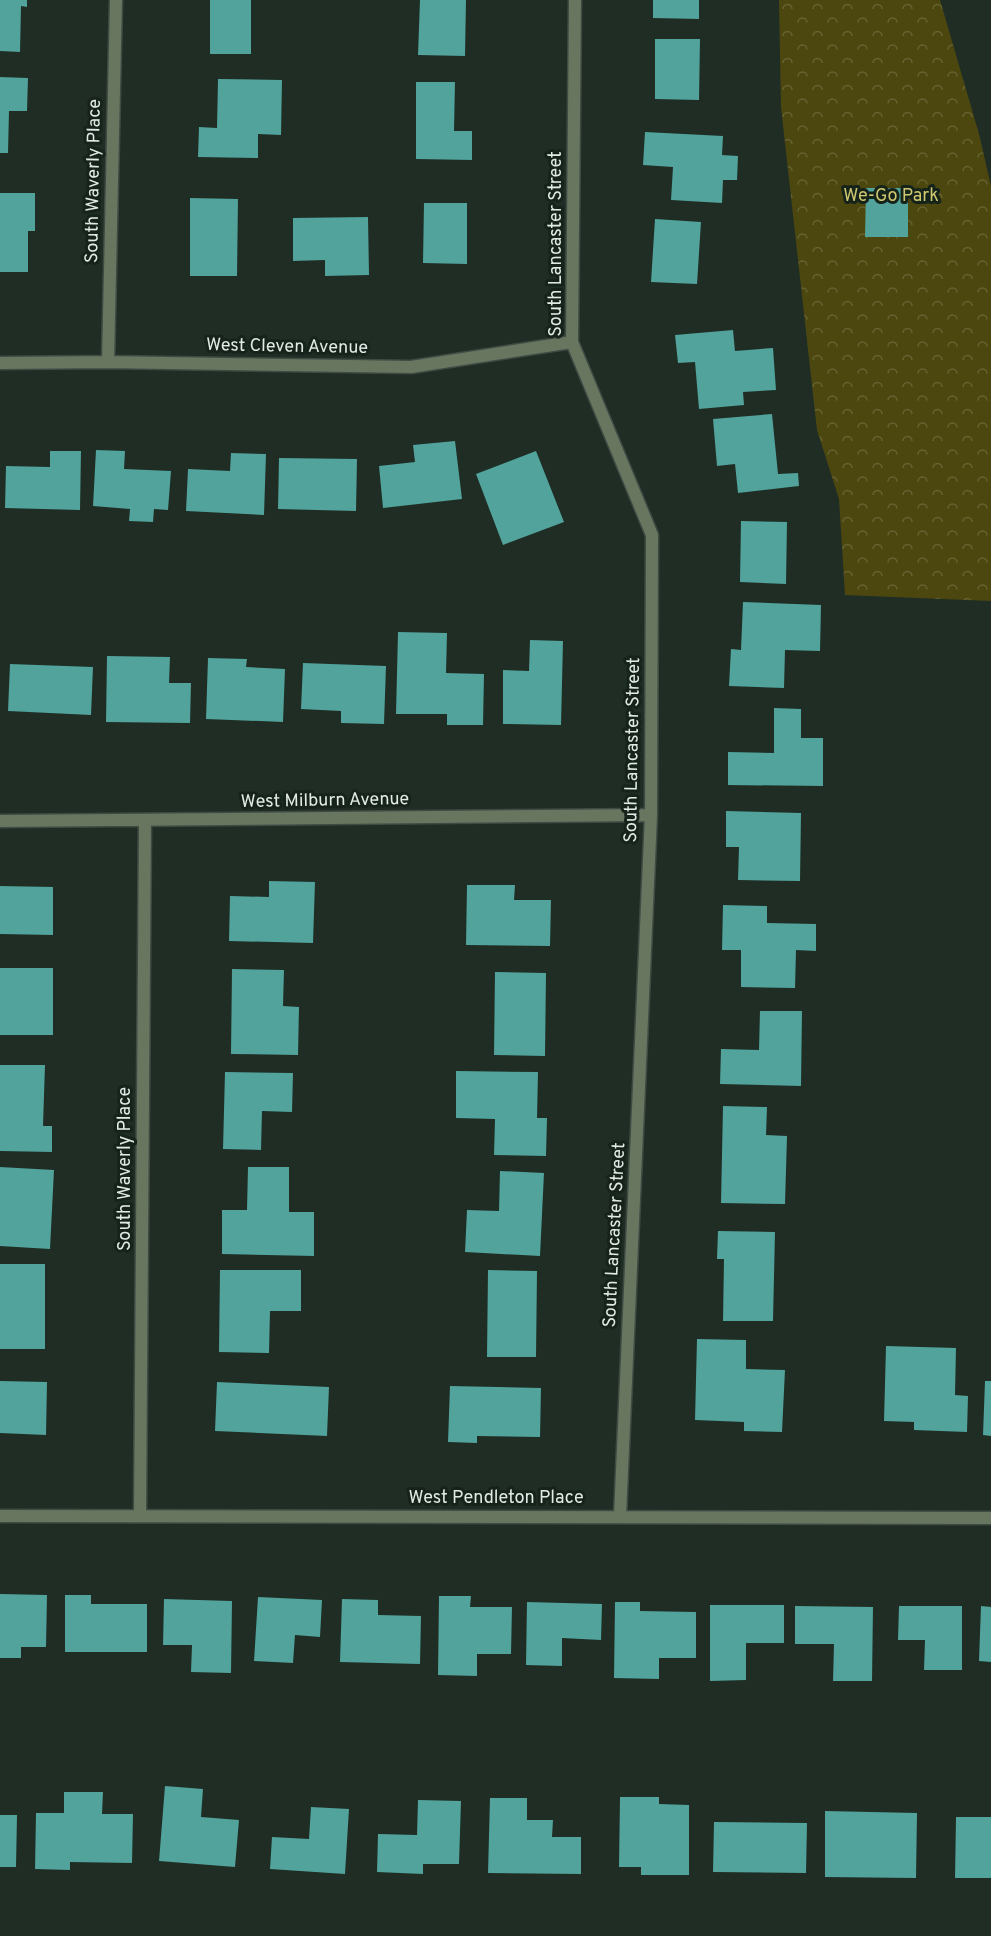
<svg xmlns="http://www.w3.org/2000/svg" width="991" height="1936" viewBox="0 0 991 1936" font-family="Overpass,sans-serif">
<defs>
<pattern id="park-crowns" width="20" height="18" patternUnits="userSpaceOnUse" patternTransform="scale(1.5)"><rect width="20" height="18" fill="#4c470f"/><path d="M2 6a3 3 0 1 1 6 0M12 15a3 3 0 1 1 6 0" fill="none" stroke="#666232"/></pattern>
</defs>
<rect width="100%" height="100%" fill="#1f2d25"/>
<path fill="url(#park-crowns)" d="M779 0H940L979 134 991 186V601L845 595 839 499 817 430 781 107Z"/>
<path fill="#51a39b" d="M0 0H27V7L21 6 20 52 0 51Z
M210 0H251V54H210Z
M420 0H466L465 56 418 55Z
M653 0H699V19L653 18Z
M655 39H700L699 100 655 99Z
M0 77 28 78 27 111H9L8 153H0Z
M218 79 282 80 281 135 258 134V158L198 157 199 127 217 128Z
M416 82H455L454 131H472V160L416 159Z
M645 132 723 136 722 155 738 156 737 180H723L722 203 671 200 673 167 643 165Z
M866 188H908V237H865Z
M0 193H35V231H28V272H0Z
M190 198 238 199 237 276H190Z
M424 203H467V264L423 263Z
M368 217 369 275 325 276V260L293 261V218Z
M655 219 701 222 697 284 651 282Z
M733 330 735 351 773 348 776 390 743 392 744 405 699 409 695 362 678 363 675 335Z
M772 414 778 474 798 473 799 486 738 493 735 464 717 466 713 419Z
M455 441 462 499 383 508 379 466 415 462 413 445Z
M96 450 125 451 124 469 171 471 168 510 154 509 153 522 129 521 130 509 93 506Z
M50 451H81L80 510 5 508 6 466 50 467Z
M536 451 564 522 503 545 476 474Z
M231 453 266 454 264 515 186 511 188 469 230 471Z
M279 458 357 459 356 511 278 509Z
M741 521 787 522 786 584 740 582Z
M743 602 821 605 820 651 785 650 784 688 729 686 731 649 741 650Z
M398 632 447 633 446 673 484 674 483 725H447V714H396Z
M530 640 563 641 561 725 503 724V670L529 671Z
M107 656 170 657 169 683H191L190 723 106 722Z
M208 658 247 659 246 667 285 669 283 722 206 719Z
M303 663 386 666 384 724 341 723V711L301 709Z
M10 664 93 667 91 715 8 711Z
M774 708 801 709V738H823V786L728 785V752L774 753Z
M726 811 801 813 800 881 738 880 739 847H726Z
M269 881 315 882 313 943 229 941 230 896 269 897Z
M467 885H515L514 900H551L550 946 466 945Z
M0 886 53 887V935L0 934Z
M723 905 767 906V923L816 924V951L796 950 795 988 741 987V950H722Z
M0 968H53V1035H0Z
M232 969 284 970 283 1006 299 1007 298 1055 231 1054Z
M495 972 546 973 545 1056 494 1055Z
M760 1011H802L801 1086 720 1084 721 1049 759 1050Z
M0 1065H45L43 1126H52V1152L0 1151Z
M456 1071 538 1072 537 1118H547L546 1156 494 1155 495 1119 456 1118Z
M225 1072 293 1073 292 1112 262 1111 261 1150 223 1149Z
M723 1106 767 1107 766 1135 787 1136 785 1204 721 1203Z
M0 1167 54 1170 50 1249 0 1246Z
M248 1167H289V1212H314V1256L222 1254V1210H247Z
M500 1171 544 1173 540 1256 465 1252 467 1210 499 1211Z
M718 1231 775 1232 773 1321H723L724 1259H717Z
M0 1264H45V1349H0Z
M220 1270H301V1311H270L269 1353 219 1352Z
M488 1270 537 1271 536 1357H487Z
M697 1339 746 1340V1369L785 1370 782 1432 744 1431V1422L695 1420Z
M886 1346 956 1348 955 1395 968 1396 967 1432 914 1430V1422L884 1421Z
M0 1381 47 1382 46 1435 0 1433Z
M985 1381H991V1436L983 1435Z
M217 1382 329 1387 327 1436 215 1431Z
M450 1386 541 1388 540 1437 477 1436V1443L448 1442Z
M0 1594 47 1595 46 1647H21V1658H0Z
M65 1595H91V1604H147V1652H65Z
M439 1596H471L470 1607H512L511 1654H477V1676L438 1675Z
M258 1597 322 1600 320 1637 295 1635 293 1663 254 1661Z
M164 1599 232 1601 231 1673 191 1672 192 1645H163Z
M342 1599 378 1600V1615L421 1616 420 1664 340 1662Z
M527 1602 602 1604 601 1640 562 1638V1666L526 1665Z
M615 1602H640V1611L696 1612V1658H659V1679L614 1678Z
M710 1605H784V1643H746V1680L710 1681Z
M795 1606 873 1607 872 1681H833L834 1644H795Z
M899 1606H962V1670H924L925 1640H898Z
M981 1606 991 1607V1662L979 1661Z
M165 1786 203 1789 201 1817 239 1820 235 1867 159 1861Z
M64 1792H103L102 1814H133L132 1863 70 1862V1870L35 1869 36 1813H64Z
M620 1797H659V1804L689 1805V1875H641V1867H619Z
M490 1798H527V1820H553L552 1837H581V1874L488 1873Z
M418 1800 461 1801 459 1864H423V1874L377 1872 378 1834 417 1835Z
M311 1807 349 1809 345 1874 270 1869 272 1837 309 1839Z
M825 1811 917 1813 916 1878 825 1877Z
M0 1815H17L16 1867H0Z
M956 1817H991V1878H955Z
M714 1822 807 1823 806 1873 713 1872Z"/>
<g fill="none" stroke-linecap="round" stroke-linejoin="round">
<defs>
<path id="street" d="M575 0 572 342 652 535 651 815 620 1516
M108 362 116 0
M0 363 108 362 411 367 572 342
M0 821 651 815
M0 1516 991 1518
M140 1516 145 821"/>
</defs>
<use href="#street" stroke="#3e4b44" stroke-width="15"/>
<use href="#street" stroke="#68755f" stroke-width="12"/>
</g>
<g text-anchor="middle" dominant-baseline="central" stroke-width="6" stroke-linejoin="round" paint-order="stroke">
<g font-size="18" fill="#e2eae5" stroke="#16231b">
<text transform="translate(94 181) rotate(-89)">South Waverly Place</text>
<text transform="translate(556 244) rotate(-90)">South Lancaster Street</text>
<text transform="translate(287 347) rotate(1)">West Cleven Avenue</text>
<text transform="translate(633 750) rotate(-89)">South Lancaster Street</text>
<text transform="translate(325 801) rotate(-1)">West Milburn Avenue</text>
<text transform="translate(125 1169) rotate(-90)">South Waverly Place</text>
<text transform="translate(615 1235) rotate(-87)">South Lancaster Street</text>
<text x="496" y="1498">West Pendleton Place</text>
</g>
<g font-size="18" fill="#cfc86f" stroke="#16231b">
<text x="891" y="196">We-Go Park</text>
</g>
</g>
</svg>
